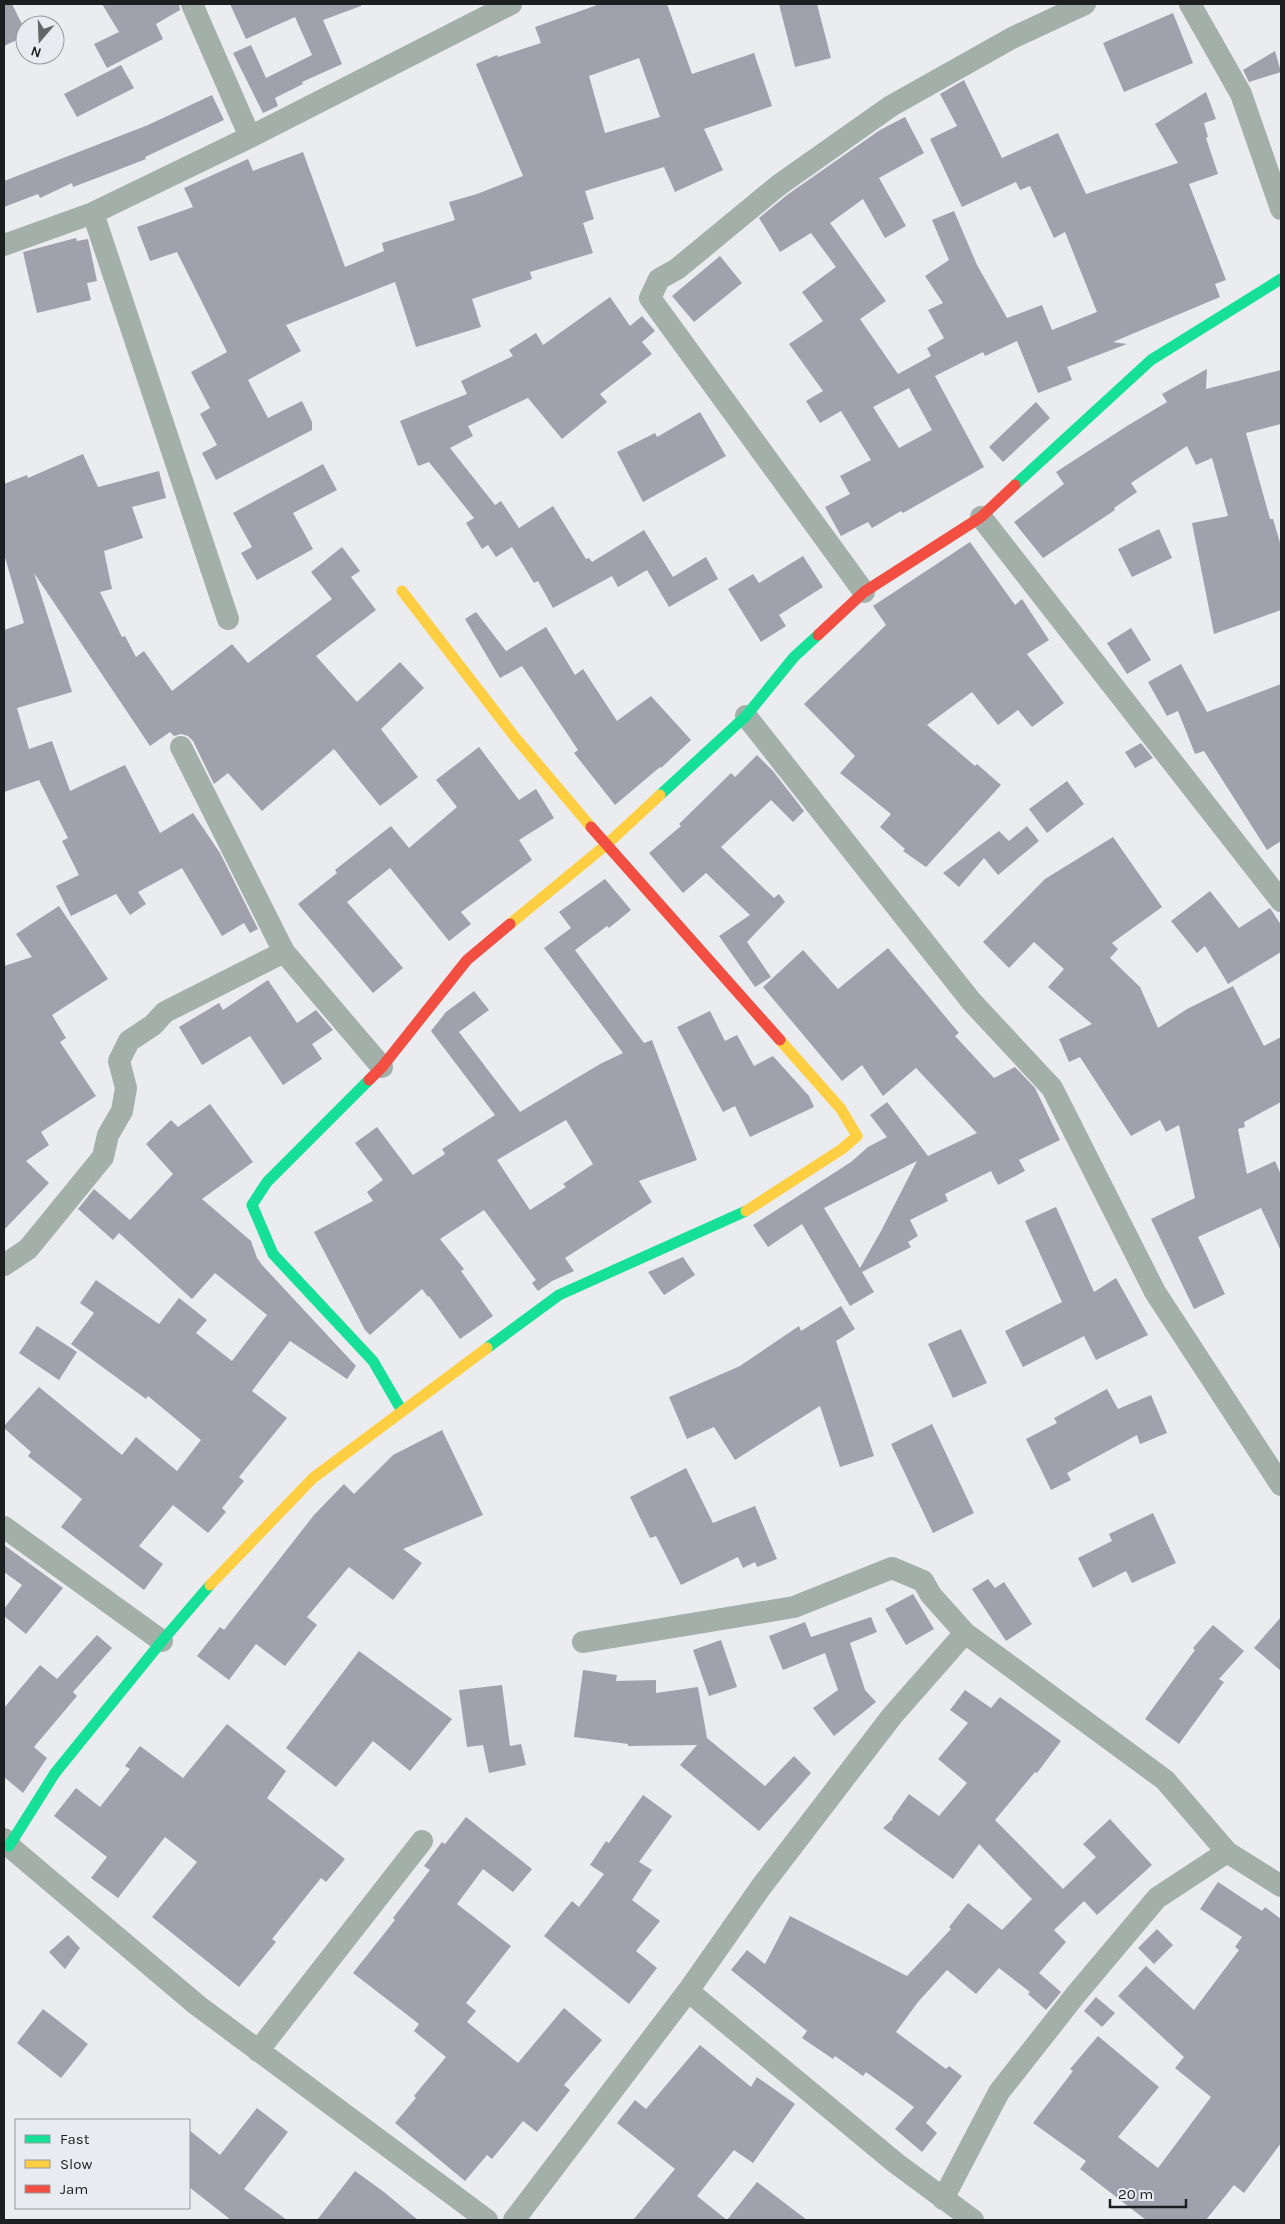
<svg xmlns="http://www.w3.org/2000/svg" width="1285" height="2224" viewBox="0 0 1285 2224" font-family="Karla,sans-serif">
<rect width="100%" height="100%" fill="#eaecef"/>
<path fill="#a1a1ad" fill-rule="evenodd" d="M4 4H12L25 30V36L4 46Z
M102 4H179L180 10 156 24 163 39 107 68 94 44 119 32Z
M230 4H361V6L323 20 342 64 302 82 303 84 275 98 278 106 263 113 233 53 251 45 266 78 312 55 295 17 246 39Z
M600 4H667L692 74 754 53 772 106 704 129 723 170 675 192 664 167 585 191 594 219 583 223 593 253 530 272 532 279 472 299 481 327 416 347 395 282 286 325 301 351 248 380 268 418 302 401 312 422V430L216 480 202 453 217 445 200 414 210 408 191 372 227 352 177 252 150 261 137 227 193 207 184 188 248 159 253 171 303 152 345 267 384 251 382 243 455 220 449 202 477 194 523 176 476 64 497 55 498 57 541 43 535 27ZM639 58 660 117 605 133 589 76Z
M779 4H817L831 58 795 67Z
M1173 13 1193 63 1124 92 1103 43Z
M1275 51 1281 72 1249 82 1243 70Z
M121 65 134 88 77 117 64 94Z
M964 80 1002 158 1058 133 1086 194 1178 163 1155 124 1206 92 1216 119 1204 123 1208 137 1206 138 1218 174 1189 184 1226 280 1215 284 1220 297 1113 342 1127 344 1067 367 1072 380 1038 393 1017 341 985 356 983 352 935 376 984 467 903 513 901 511 872 528 868 522 841 536 825 507 850 494 840 476 871 460 841 411 820 423 806 401 823 391 789 344 823 321 802 292 836 267 811 233 780 252 759 218 787 195 880 130 905 117 924 153 879 178 906 226 885 238 863 199 830 223 886 301 860 319 898 374 931 356 927 348 944 338 928 310 943 303 925 276 949 260 932 220 954 211 977 265 1007 318 1042 305 1052 330 1097 312 1065 232 1054 238 1030 186 1020 190 1016 182 962 207 930 139 957 126 940 94ZM909 388 932 430 899 448 873 407Z
M212 95 224 120 145 157 146 159 110 173 73 187 72 183 40 198 38 194 4 207V181L148 125Z
M76 238 77 241 88 239 97 281 87 283 91 300 37 313 23 252Z
M720 256 742 283 694 322 672 296Z
M610 297 630 326 642 316 655 331 642 342 652 354 600 394 607 402 562 439 528 398 468 426 473 436 450 448 495 505 501 501 519 528 553 506 586 559 589 558 592 562 644 530 673 577 706 557 718 579 669 607 647 570 618 587 612 576 553 608 538 581 534 583 512 547 496 557 488 545 482 549 466 523 474 518 429 462 418 466 400 421 467 394 461 381 513 356 509 350 536 333 543 345Z
M1207 369 1206 389 1281 370V424L1246 433 1270 519H1273L1281 546V610L1214 634 1192 523 1228 516 1212 458 1196 465 1187 446 1131 483 1137 492 1114 508 1115 510 1043 558 1014 522 1064 484 1056 472 1127 426 1167 402 1162 394Z
M1036 402 1050 418 1003 462 989 447Z
M700 412 726 456 643 502 617 452 655 433 657 437Z
M83 454 98 487 159 471 166 498 132 507 143 538 104 551 112 589 100 592 122 637 125 636 136 657 144 651 172 691 232 644 248 663 332 599 311 572 342 547 360 571 351 577 376 610 316 656 357 702 400 662 424 688 381 729 418 777 380 806 334 749 262 811 228 773 214 784 193 741 188 736 181 734 174 736 170 732 150 746 34 573 72 692 17 708 29 749 52 741 70 791 125 765 160 833 193 813 220 853 258 929 250 933 244 923 222 936 182 868 138 892 146 904 130 915 116 894 71 916 56 886 79 875 62 841 68 838 39 780 4 792V630L24 623 4 554V484L27 475 28 478Z
M323 464 337 490 293 513 313 549 257 580 241 553 252 547 233 513Z
M1159 529 1172 558 1132 577 1118 549Z
M970 542 1015 605 1022 599 1049 640 1027 654 1064 703 1032 727 1018 710 998 725 972 692 927 725 975 766 977 764 1001 785 926 867 903 851 905 849 880 827 891 814 840 773 855 756 804 704 886 625 873 606Z
M803 556 823 587 779 615 786 626 761 642 728 589 753 574 759 583Z
M476 612 506 651 546 627 575 675 583 669 617 721 651 696 691 740 661 768 660 767 615 805 574 753 578 750 522 666 500 678 465 619Z
M1131 628 1151 660 1127 674 1107 643Z
M1181 664 1207 712 1281 684V841L1267 850 1204 751 1195 754 1178 711 1167 716 1148 682Z
M1141 743 1153 758 1135 768 1125 752Z
M479 747 519 800 536 789 554 818 519 840 532 860 461 912 471 924 449 941 390 868 347 902 403 968 373 993 298 904 337 873 335 870 391 826 409 848 457 807 436 780Z
M757 755 773 771 804 811 793 822 771 800 721 847 774 898 779 894 785 902 747 942 771 977 755 987 719 936 750 915 706 873 683 893 649 853 681 826 679 824 731 773 735 777Z
M1067 781 1084 804 1047 833 1029 809Z
M1027 826 1039 841 998 875 984 858 959 887 943 873 999 831 1009 841Z
M1113 837 1162 907 1112 943 1118 949 1110 958 1140 987 1158 1028 1187 1009 1233 986 1264 1046 1281 1037V1102L1244 1122 1245 1127 1238 1129 1247 1174 1275 1161 1281 1175V1251L1261 1208 1198 1237 1225 1294 1194 1309 1151 1219 1195 1198 1179 1125 1166 1132 1160 1120 1131 1136 1080 1057 1069 1062 1059 1039 1092 1024 1048 987 1064 969 1034 942 1009 968 983 942 1045 879Z
M605 879 631 910 609 928 607 926 575 950 644 1043 652 1040 697 1160 639 1181 652 1202 565 1258 574 1271 552 1281 538 1291 532 1283 536 1280 484 1210 440 1239 464 1269 461 1271 493 1316 460 1339 429 1296 428 1297 422 1289 370 1335 365 1330 314 1232 373 1201 367 1192 383 1180 355 1143 377 1127 413 1175 445 1154 442 1149 495 1115 431 1031 446 1012 474 991 489 1010 459 1032 520 1112 600 1064 623 1053 544 948 571 928 559 912ZM566 1120 593 1164 563 1184 566 1187 530 1210 497 1160Z
M1210 891 1239 928 1270 908 1281 925V952L1228 984 1205 946 1197 953 1171 921Z
M59 906 108 979 52 1015 66 1038 60 1042 96 1096 41 1132 49 1145 26 1161 49 1183 4 1230V966L32 957 16 934Z
M888 948 959 1033 955 1036 994 1078 1015 1067 1035 1088 1060 1140 1019 1160 1025 1171 998 1185 991 1171 945 1194 948 1201 910 1220 918 1236 908 1242 911 1247 862 1272 874 1292 850 1306 802 1224 768 1247 753 1225 851 1162 868 1147 887 1137 870 1115 887 1102 928 1156 977 1133 916 1068 883 1096 862 1065 842 1081 763 987 803 950 838 989ZM917 1161 881 1231 860 1268 824 1208Z
M268 980 297 1023 316 1010 333 1030 312 1044 322 1059 283 1085 250 1036 202 1065 179 1027 219 1003 223 1010Z
M710 1011 725 1041 737 1035 754 1066 773 1056 809 1096 814 1107 750 1137 735 1106 723 1112 677 1027Z
M210 1104 253 1162 202 1199 251 1241 257 1258 262 1265 356 1366 347 1379 290 1341 252 1391 287 1418 239 1477 244 1481 222 1508 226 1512 208 1533 173 1505 139 1546 163 1564 144 1590 61 1527 82 1499 28 1456 31 1452 4 1428V1426L39 1387 122 1455 136 1437 177 1471 201 1440 148 1396 146 1399 71 1344 94 1313 80 1303 96 1280 159 1324 179 1298 207 1320 196 1333 232 1361 267 1315 215 1273 192 1299 119 1233 113 1240 78 1209 94 1189 130 1220 173 1174 146 1144 171 1120 178 1127Z
M1056 1207 1094 1292 1116 1278 1148 1335 1096 1360 1084 1336 1023 1367 1005 1331 1062 1302 1025 1221Z
M683 1257 695 1275 664 1295 648 1272Z
M841 1306 855 1329 836 1341 874 1456 840 1467 820 1406 735 1460 714 1427 687 1439 669 1397 740 1366 799 1326 801 1331Z
M37 1326 77 1352 59 1380 19 1353Z
M961 1329 987 1383 953 1398 928 1344Z
M1107 1389 1118 1409 1151 1395 1167 1433 1140 1444 1137 1435 1067 1473 1071 1480 1051 1490 1026 1439 1057 1423 1054 1418Z
M932 1424 974 1513 933 1533 891 1444Z
M442 1430 483 1515 403 1549 422 1563 393 1600 349 1567 307 1617 317 1625 285 1666 256 1644 229 1680 197 1656 220 1627 224 1630 314 1515 344 1484 354 1494 393 1455Z
M686 1468 713 1523 755 1506 777 1559 757 1567 755 1562 743 1568 738 1557 681 1585 656 1536 650 1538 630 1497Z
M1153 1513 1176 1563 1132 1583 1126 1571 1093 1588 1078 1558 1112 1541 1109 1534Z
M4 1545 63 1588 26 1634 4 1616V1609L22 1585 4 1572Z
M988 1579 995 1588 1004 1582 1032 1624 1006 1641 972 1589Z
M913 1594 934 1629 906 1645 885 1609Z
M871 1617 877 1632 850 1643 865 1690 876 1702 834 1736 813 1708 838 1690 825 1653 783 1670 769 1636 805 1622 811 1637Z
M1281 1617V1671L1254 1648Z
M1213 1625 1244 1651 1219 1679 1224 1682 1179 1744 1145 1719 1195 1650 1193 1648Z
M97 1635 112 1648 73 1692 77 1696 34 1747 47 1758 23 1793 4 1777V1708L40 1665 57 1679Z
M721 1640 737 1687 709 1696 693 1650Z
M359 1651 452 1719 410 1771 373 1741 336 1787 286 1748Z
M583 1670 617 1675 616 1681 656 1680V1693L698 1687 707 1738 765 1786 794 1756 811 1773 759 1831 680 1765 697 1745 628 1746V1744L574 1737Z
M502 1685 510 1746 521 1744 526 1765 489 1773 483 1745 467 1747 459 1690Z
M965 1690 991 1708 1000 1697 1061 1741 1037 1773 1035 1772 995 1820 1063 1889 1096 1857 1083 1844 1110 1819 1152 1865 1097 1915 1084 1901 1054 1930 1066 1942 1039 1973 1061 1992 1046 2010 1028 1994 1030 1992 999 1968 976 1994 947 1970 918 2002 896 2032 946 2069 949 2066 962 2076 926 2123 937 2133 922 2152 895 2129 914 2107 866 2072 863 2076 835 2056 833 2059 802 2038 807 2031 731 1970 747 1950 765 1964 790 1916 907 1976 951 1929 949 1927 968 1903 1002 1930 1032 1899 979 1844 953 1879 883 1828 893 1819 892 1818 909 1794 939 1816 967 1783 938 1759 968 1723 950 1710Z
M227 1724 286 1771 267 1798 345 1859 326 1882 321 1878 272 1939 276 1942 239 1987 152 1917 197 1862 165 1837 118 1898 91 1878 107 1857 54 1816 76 1788 100 1807 130 1769 125 1766 140 1746 183 1778Z
M643 1795 672 1816 639 1862 652 1870 632 1900 660 1921 636 1951 657 1968 629 2004 544 1936 572 1901 579 1907 604 1874 590 1865 606 1841 609 1843Z
M466 1817 532 1869 513 1892 483 1869 457 1904 511 1946 466 2003 476 2011 467 2022 518 2063 564 2008 602 2040 564 2085 570 2090 537 2132 523 2121 492 2159 487 2155 465 2181 395 2123 416 2098 414 2096 446 2057 414 2031 419 2024 353 1973 395 1920 393 1918 430 1870 424 1866 442 1842 445 1844Z
M1218 1882 1262 1911 1265 1907 1281 1919V2143L1244 2193 1234 2185 1206 2220H1146L1080 2169 1086 2161 1033 2123 1073 2071 1070 2069 1098 2036 1159 2087 1118 2137 1158 2168 1211 2097 1175 2068 1184 2057 1118 1996 1146 1966 1194 2010 1239 1950 1235 1947 1242 1937 1200 1909Z
M1157 1929 1173 1945 1154 1964 1138 1948Z
M68 1935 80 1948 65 1969 49 1952Z
M1096 1997 1115 2013 1102 2027 1084 2011Z
M43 2009 88 2044 61 2078 17 2043Z
M700 2045 751 2087 757 2077 795 2104 753 2163 734 2150 697 2196 727 2220 757 2182 807 2220H633L675 2169 617 2123 635 2100 646 2109Z
M257 2108 288 2132 244 2189 287 2220H231L189 2187V2130L220 2155Z
M355 2171 384 2192 418 2220H317Z"/>
<g fill="none" stroke-linecap="round" stroke-linejoin="round">
<path stroke="#a3b0aa" stroke-width="22" d="M192 4 250 137
M1190 4 1241 94 1281 209
M93 213 228 619
M4 245 93 213 250 137 511 4
M981 517 1281 901
M864 592 650 298 659 279 677 269 779 185 891 106 1012 38 1085 4
M746 716 971 1001 1052 1088 1155 1292 1281 1485
M181 747 284 952 382 1067
M4 1265 28 1249 103 1157 108 1135 122 1111 126 1088 119 1061 129 1041 153 1025 165 1012 284 952
M4 1527 162 1641
M583 1642 794 1607 892 1568 923 1581 931 1595 965 1633 1165 1780 1227 1852 1281 1886
M4 1839 9 1846 197 2005 487 2220
M688 1991 897 2164 973 2220
M258 2051 422 1841
M943 2199 999 2092 1077 1993 1157 1898 1227 1852
M514 2220 688 1991 761 1887 892 1716 965 1633"/>
<path stroke="#16e098" stroke-width="11" d="M1015 485 1151 360 1281 279
M660 795 746 716 794 657 818 635
M369 1080 267 1182 252 1205 273 1254 373 1361 402 1411
M487 1348 559 1295 746 1211
M9 1846 55 1773 162 1641 210 1585"/>
<path stroke="#ffcf43" stroke-width="11" d="M402 591 514 736 591 827
M510 924 606 845 660 795
M746 1211 842 1149 857 1136 841 1109 780 1040
M210 1585 313 1478 487 1348"/>
<path stroke="#f24e42" stroke-width="11" d="M818 635 864 592 981 517 1015 485
M591 827 780 1040
M369 1080 382 1067 467 960 510 924"/>
</g>
<rect width="1285" height="2224" fill="none" stroke="#1c1e1f" stroke-width="10"/>
<rect x="15" y="2119" width="175" height="90" fill="#e8ecf1" stroke="#969a9d"/>
<rect x="25" y="2135" width="25" height="8" fill="#16e098" stroke="#969a9d"/>
<text x="60" y="2144" font-size="15" fill="#1c1e1f">Fast</text>
<rect x="25" y="2160" width="25" height="8" fill="#ffcf43" stroke="#969a9d"/>
<text x="60" y="2169" font-size="15" fill="#1c1e1f">Slow</text>
<rect x="25" y="2185" width="25" height="8" fill="#f24e42" stroke="#969a9d"/>
<text x="60" y="2194" font-size="15" fill="#1c1e1f">Jam</text>
<g transform="translate(40 40) rotate(199)"><circle r="24" fill="#e8ecf1" stroke="#969a9d"/>
<path d="M0-4L9 19L0 12L-9 19Z" fill="#646668"/>
<text y="-8" font-size="14" font-weight="bold" text-anchor="middle" fill="#1c1e1f">N</text>
</g>
<path d="M1110 2199v8h76v-8" fill="none" stroke="#1c1e1f" stroke-width="2.5"/>
<text x="1118" y="2199" font-size="15" fill="#1c1e1f" stroke="#e8ecf1" stroke-width="4" paint-order="stroke">20 m</text>
</svg>
